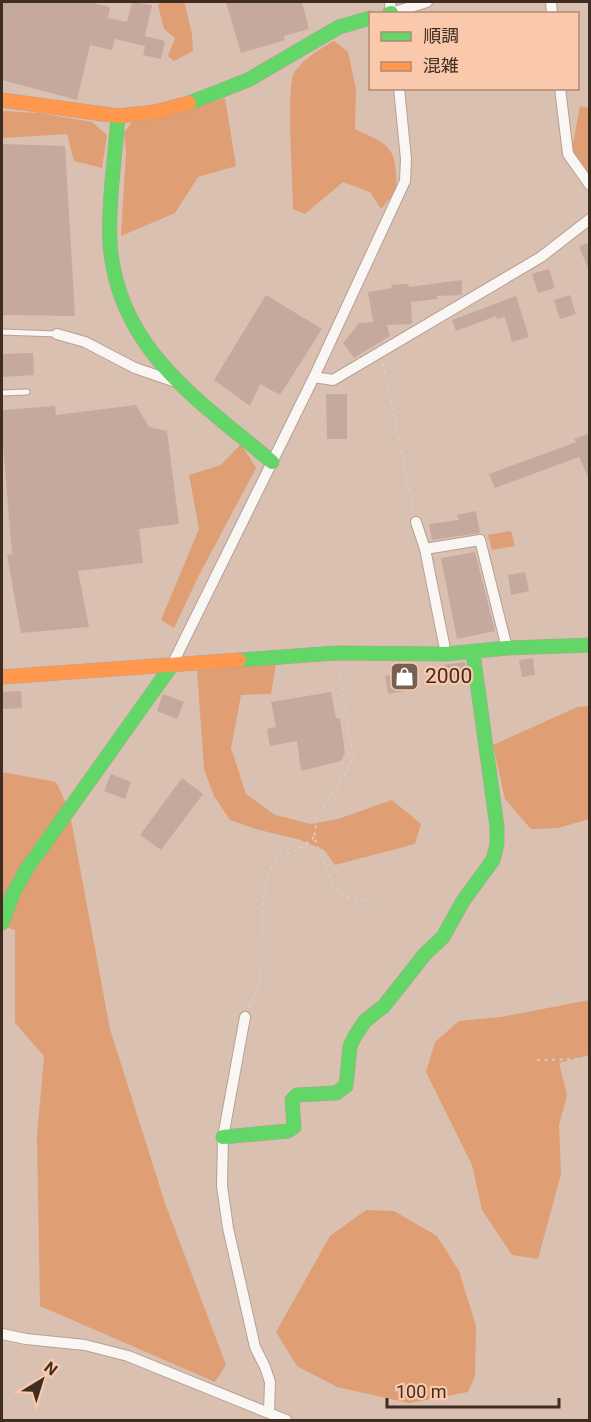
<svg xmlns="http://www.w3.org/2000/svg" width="591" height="1422" viewBox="0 0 591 1422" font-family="Roboto,'Noto Sans JP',sans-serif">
<rect width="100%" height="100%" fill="#dac0b0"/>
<path fill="#df9e74" d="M161 2H182L185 4 192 34 193 51 174 61 168 56 175 38 164 29 158 5Z
M334 41 348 52 356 89 355 129C394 147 395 147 397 190L381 209 370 192 343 182 305 214 293 209C293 186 286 86 294 73 304 58 320 49 334 41Z
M225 98 236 166 198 177 175 213 121 236 126 152 124 133 132 122Z
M580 106 589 108V177L572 149Z
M2 111 39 113 92 122 107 135 102 168 74 161 67 134 2 138Z
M241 444 256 468 198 577 174 628 161 620 199 529 189 475 221 465Z
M511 531 515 546 492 550 488 535Z
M276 663 271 694 241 695 231 748 246 794 275 815 311 824 338 819 392 800 421 824 415 844 335 865 324 850 298 839 259 830 230 820 214 796 204 769 197 670Z
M589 706V819L558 828 531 829 505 799 493 745 577 707Z
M2 772 56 782 69 809 110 1029 165 1203 226 1365 215 1382 40 1306 37 1136 44 1056 15 1023V930L2 926Z
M589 1000V1055L559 1063 567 1095 559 1125 561 1174 538 1259 512 1255 482 1210 472 1165 426 1072 435 1042 459 1021 501 1017Z
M366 1210 394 1211 437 1236 459 1271 476 1326 475 1376 468 1392 409 1403 337 1387 297 1366 276 1332 330 1236Z"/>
<path fill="#c6a99e" d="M2 2H88L110 7 108 18 127 22 132 2 152 5 145 36 165 41 161 59 143 55 145 46 115 39 112 50 90 45 77 100 2 80Z
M226 2H302L309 29 284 36 285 40 241 53Z
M2 144 65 146 75 316 2 315Z
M590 242V271H589L579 246Z
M549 269 555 288 538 293 532 274Z
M462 280V295L437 296V299L411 302 412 324 387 325 390 336 354 358 343 343 359 323 373 322 368 292 392 288 391 285 408 284 409 287Z
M266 295 322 329 280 395 260 384 250 406 214 380Z
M570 295 576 314 560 319 554 300Z
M516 296 529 337 512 342 505 317 497 319 496 316 456 331 452 320Z
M33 353 34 375 2 377V354Z
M326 394H347V439H327Z
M136 405 149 427 167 431 179 524 139 529 143 563 78 571 89 627 21 633 7 555 12 554 2 433V410L55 406 56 415Z
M590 433V481L579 457 495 488 489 474 555 450 576 442 574 439Z
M476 511 480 533 432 540 429 524 459 520 457 515Z
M475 552 495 631 457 639 441 558Z
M525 572 529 591 511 595 508 575Z
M533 658 535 675 522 677 519 660Z
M465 662 468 680 448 683 444 665Z
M406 672 410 690 388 694 385 676Z
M21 691 22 708 2 709V692Z
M331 692 336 718H340L345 753 341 761 301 771 297 741 270 746 267 729 276 727 271 702Z
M163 694 184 702 177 719 157 711Z
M111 774 131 782 125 799 104 791Z
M182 778 203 794 161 850 140 835Z"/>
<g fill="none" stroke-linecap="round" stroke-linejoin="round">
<defs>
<path id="lane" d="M2 332 57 334
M2 393 27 392"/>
<path id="street" d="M390 2 391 14
M551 2 552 14
M391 13 427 2
M560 88 568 154 590 185
M57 334 85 342 135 368 176 382
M314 377 333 380 541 257 590 219
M416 522 425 549 446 654
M425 549 480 540 507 648
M172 665 314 377 405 181 406 159 399 88
M245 1017 223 1137 222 1186 228 1228 255 1347 265 1367 270 1382 269 1413
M2 1334 26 1339 85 1345 128 1356 286 1420"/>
<path id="fast" d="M389 14 391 13
M189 103 248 80 339 27 370 18
M118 116C115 159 108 202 110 244 118 350 199 400 272 462
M239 660 336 653 446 654 507 648 590 645
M2 923 13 894 26 870 172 665
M223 1137 288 1131 294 1127 292 1100 297 1095 336 1093 346 1086 350 1046 355 1036 365 1021 384 1006 425 954 443 937 463 901 493 860 497 844V827L473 653"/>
<path id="slow" d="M2 100 118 116 155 112 189 103
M2 677 239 660"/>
</defs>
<use href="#lane" stroke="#b5a195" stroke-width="7"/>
<use href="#street" stroke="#b5a195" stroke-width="12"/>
<use href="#fast" stroke="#b5a195" stroke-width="15"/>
<use href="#slow" stroke="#b5a195" stroke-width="15"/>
<path stroke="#d5ccc7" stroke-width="2" stroke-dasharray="3 4.5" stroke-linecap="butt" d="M383 363 414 513
M338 664 353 757 345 775 317 817 314 837 333 886 344 896 373 902
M249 1008 258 987 261 970 263 898 269 871 280 856 298 850 314 837
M537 1060 590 1059"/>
<use href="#lane" stroke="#f9f6f3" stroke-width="5"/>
<use href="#street" stroke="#f9f6f3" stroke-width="10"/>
<use href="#fast" stroke="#63d668" stroke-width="14"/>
<use href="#slow" stroke="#ff974d" stroke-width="14"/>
</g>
<defs>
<symbol id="shop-square" viewBox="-11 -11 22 22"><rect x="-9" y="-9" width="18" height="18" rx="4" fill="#766054" stroke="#fac8ab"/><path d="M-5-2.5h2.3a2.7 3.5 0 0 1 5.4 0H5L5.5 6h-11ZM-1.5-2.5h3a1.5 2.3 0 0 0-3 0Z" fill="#fff"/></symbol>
</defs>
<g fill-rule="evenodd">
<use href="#shop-square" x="388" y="660" width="33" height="33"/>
</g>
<g text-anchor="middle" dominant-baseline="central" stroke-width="4.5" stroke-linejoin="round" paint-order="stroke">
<g font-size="21" fill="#402d22" stroke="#fac8ab" text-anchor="start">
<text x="425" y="676">2000</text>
</g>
</g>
<rect width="591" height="1422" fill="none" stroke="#402d22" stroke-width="6"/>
<rect x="369" y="12" width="210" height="78" fill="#fac8ab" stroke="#b08a74" stroke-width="1.5"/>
<rect x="381" y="32" width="30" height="9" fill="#63d668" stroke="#b08a74" stroke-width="1.5"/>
<text x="423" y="42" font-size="18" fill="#402d22">順調</text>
<rect x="381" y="62" width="30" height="9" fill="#ff974d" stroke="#b08a74" stroke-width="1.5"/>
<text x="423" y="72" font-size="18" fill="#402d22">混雑</text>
<g transform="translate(42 1380) rotate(38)" stroke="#fac8ab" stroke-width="4.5" paint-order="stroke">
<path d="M0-4.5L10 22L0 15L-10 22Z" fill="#402d22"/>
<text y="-9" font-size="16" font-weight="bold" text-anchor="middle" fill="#402d22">N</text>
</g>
<path d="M387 1398v9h172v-9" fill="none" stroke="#402d22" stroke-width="3"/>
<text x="396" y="1398" font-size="18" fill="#402d22" stroke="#fac8ab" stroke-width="4.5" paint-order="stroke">100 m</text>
</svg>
